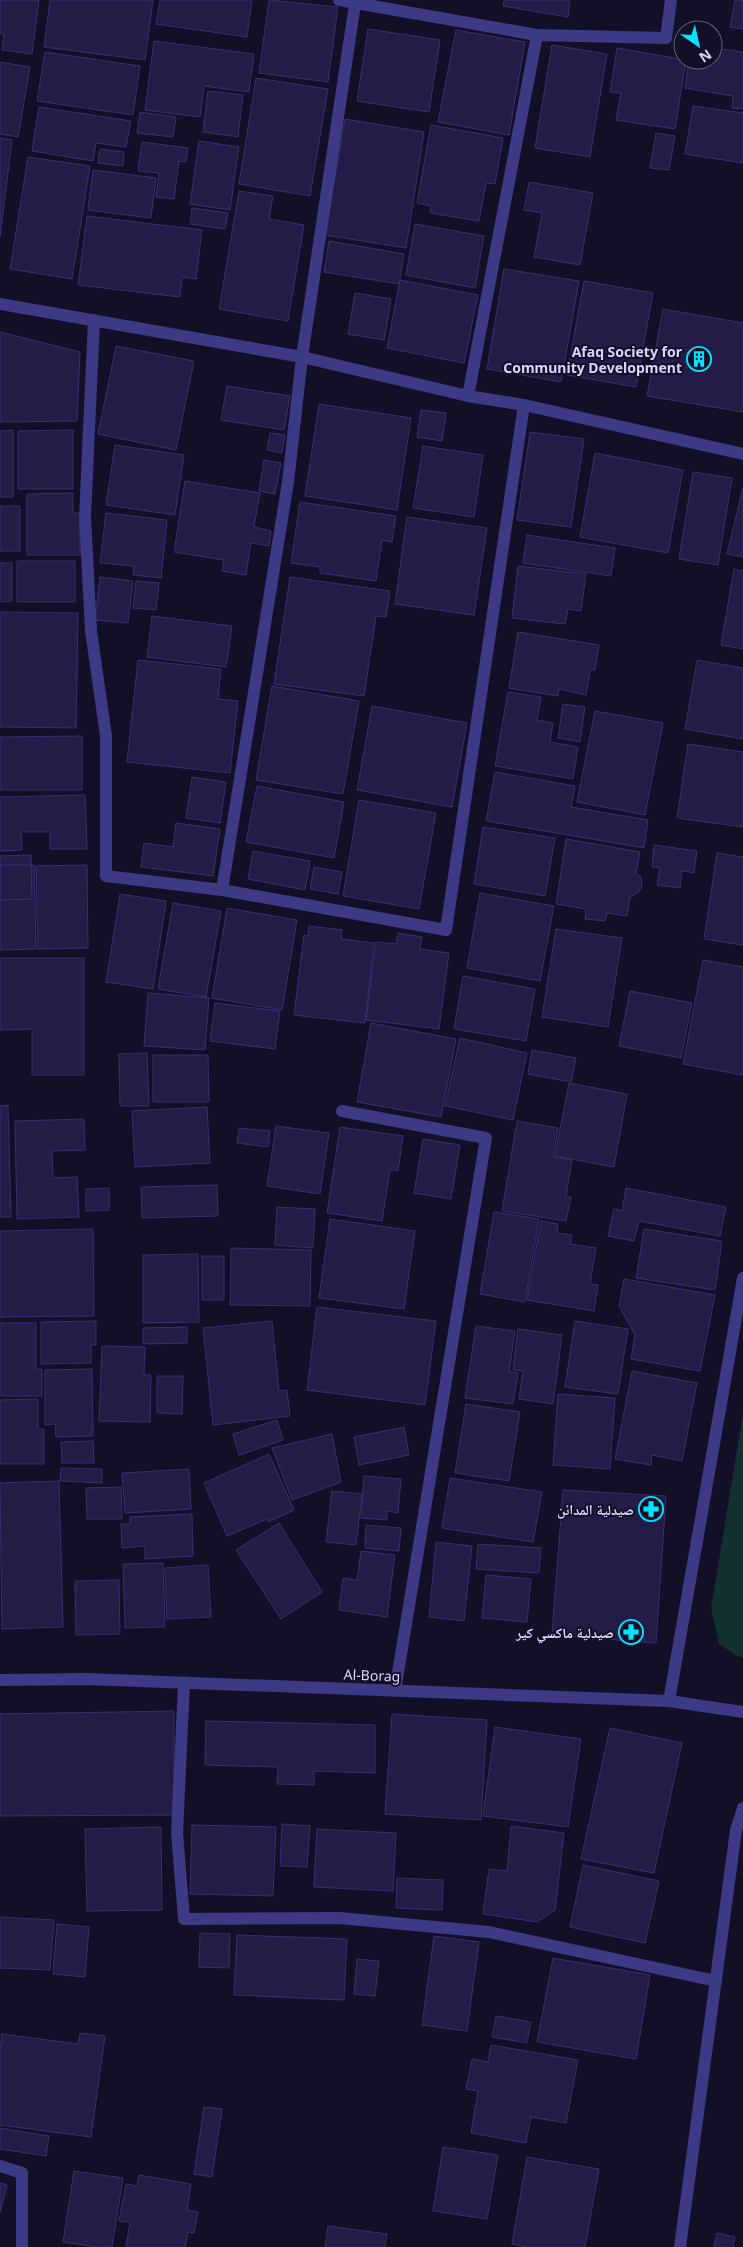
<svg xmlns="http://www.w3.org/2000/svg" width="743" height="2247" viewBox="0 0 743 2247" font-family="'Noto Sans','Noto Naskh Arabic',sans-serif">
<rect width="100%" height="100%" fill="#130f26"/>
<path fill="#12302f" d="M743 1413V1657L737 1656 719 1644 711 1608Z"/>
<path fill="#241b47" stroke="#3b2d73" d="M0 0H39L32 54 2 50 4 34H0Z
M50 0H153L145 60 44 47Z
M160 0H252L247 37 156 24Z
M269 0 338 7 328 82 259 73Z
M504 0H570L568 17 503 6Z
M735 0H743V29L730 27Z
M368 29 440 40 429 112 357 101Z
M456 30 525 42 509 135 438 122Z
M154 41 254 54 249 92 204 86 200 117 145 110Z
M552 45 607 54 590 157 535 148Z
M617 48 686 60 675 129 616 120 621 93 610 92Z
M713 48 743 52V109L732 108 733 96 685 88 689 60H713Z
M45 52 140 66 133 115 37 101Z
M0 62 30 67 18 137 0 134Z
M256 78 328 89 310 196 239 184Z
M208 91 243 95 238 137 203 132Z
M693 106 743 113V163L685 154Z
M39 107 131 121 126 147 96 143 93 161 32 151Z
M140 112 176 117 173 137 137 133Z
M345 119 424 132 406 248 325 235Z
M431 125 503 138 495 184 486 183 479 221 430 213 431 206 417 203Z
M656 133 675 136 669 170 650 168Z
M0 138 12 140 0 237Z
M199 141 239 147 230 210 190 204Z
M142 142 188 148 186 162 179 161 174 199 156 197 159 173 138 171Z
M100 149 124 152 123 166 98 163Z
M28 157 90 166 72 279 10 269Z
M93 170 156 178 151 218 88 210Z
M529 182 593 193 580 265 534 257 542 213 524 210Z
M239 191 273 196 269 219 304 225 288 321 219 309Z
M192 208 228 213 225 229 190 224Z
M87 216 202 230 196 279 182 277 180 297 78 285Z
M415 224 484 236 475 288 406 275Z
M329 241 404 254 399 284 324 272Z
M504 269 579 281 561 382 487 369Z
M400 280 478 295 464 363 387 348Z
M584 281 653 293 636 387 567 375Z
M355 293 391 299 384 340 348 334Z
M663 309 743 323V412L647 396Z
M0 332 80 352 77 421 0 422Z
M116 346 194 361 176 450 98 434Z
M227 386 290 396 284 430 221 420Z
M319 404 411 418 397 510 305 496Z
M421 410 446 413 442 441 417 437Z
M13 430V497H0V431Z
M73 430V489H18V431Z
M530 432 584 439 571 527 517 520Z
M270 433 285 435 282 453 267 450Z
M115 445 184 455 175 515 106 505Z
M423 446 483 455 474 517 413 508Z
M595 453 683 470 668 553 580 537Z
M264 460 281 463 275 494 259 491Z
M693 472 732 478 718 565 679 559Z
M185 481 260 493 254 527 271 531 269 546 251 543 246 575 222 571 224 560 174 552Z
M743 488V557L727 554Z
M73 493V513H80V555H27V494Z
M300 502 396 516 392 542 382 540 376 581 320 573V567L291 563Z
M0 506H20V551H0Z
M106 513 167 520 161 578 133 575 134 566 100 563Z
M407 517 487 528 474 615 395 604Z
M527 535 615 548 611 576 523 563Z
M17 561H75V602H17Z
M0 563H12V601L0 602Z
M518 566 586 574 581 611 568 609 565 624 512 618Z
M734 569 743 571V649L721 645Z
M100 577 133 581 128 623 95 620Z
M290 577 390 591 386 617 376 616 364 696 274 684Z
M136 581 159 583 156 610 133 608Z
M0 612 78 613 76 728 0 727Z
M152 616 232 626 226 667 147 657Z
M518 632 599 645 595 670H590L586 695 559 689 558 696 509 688Z
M138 660 221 669 218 699 238 701 230 773 127 762Z
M697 660 743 668V739L685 729Z
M272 686 359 701 343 794 256 780Z
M508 692 541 697 537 720 553 723 550 742 578 747 573 779 495 766Z
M563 704 585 707 580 742 558 738Z
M372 706 467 723 452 807 357 790Z
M595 711 663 723 645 815 577 802Z
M82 736V790H0V737Z
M688 744 743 752V827L677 818Z
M495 772 575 786 571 807 648 820 644 848 486 821Z
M192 777 226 782 220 823 186 818Z
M257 786 344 802 334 858 246 842Z
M85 795 87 849H50V832H21L22 850 0 851V797Z
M359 800 436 813 419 909 343 896Z
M176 823 220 829 213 876 141 867 144 843 173 847Z
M483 827 555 838 545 896 474 884Z
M566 839 640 852 636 873 641 877 642 886 638 893 630 897 627 916 607 913 605 921 585 919 586 909 556 904Z
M654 845 697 851 694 873 682 871 680 888 657 885 660 868 652 867Z
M253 851 310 861 305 890 248 879Z
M717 853 743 857V945L704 939Z
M31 855 32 899 0 900V856Z
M0 865H34L36 949 0 950Z
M87 865 88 948 38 949 36 866Z
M314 867 342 872 338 894 310 889Z
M480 893 554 906 540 981 467 968Z
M120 894 166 901 153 989 106 982Z
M173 903 221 911 206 997 158 989Z
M227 908 297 920 282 1010 212 998Z
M309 926 342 930 341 939 374 943 365 1023 294 1015 304 935 308 936Z
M556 929 622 938 608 1027 542 1017Z
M398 933 422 937 420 949 449 953 439 1029 366 1020 376 942 396 944Z
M0 958H84V1075H32V1029L0 1030Z
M703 960 743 967V1075L683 1064Z
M463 976 535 989 526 1041 454 1029Z
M630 991 692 1003 681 1058 619 1046Z
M148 993 209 998 205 1050 144 1046Z
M215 1003 280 1011 275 1049 210 1041Z
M371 1023 456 1039 441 1117 357 1102Z
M460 1038 527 1053 513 1120 445 1106Z
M532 1050 576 1058 571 1082 528 1074Z
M147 1053 149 1106H120L119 1054Z
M153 1055H208L209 1102H153Z
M569 1083 627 1094 614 1167 555 1156Z
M8 1105 11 1217H0V1106Z
M207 1107 210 1163 135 1167 132 1111Z
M84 1119 85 1150 52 1151 53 1178 77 1177 79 1217 17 1219 15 1121Z
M517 1121 558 1128 553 1157 572 1160 566 1196 571 1197 566 1221 502 1211Z
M276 1126 329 1133 320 1194 267 1186Z
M340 1127 403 1136 398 1171 390 1170 382 1221 327 1213Z
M239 1128 270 1131 268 1147 237 1143Z
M423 1139 460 1145 451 1199 414 1193Z
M217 1185 218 1216 142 1218 141 1187Z
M109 1188V1210L86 1211V1189Z
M626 1188 726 1207 720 1236 639 1221 634 1241 608 1236 614 1209 622 1211Z
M277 1207 315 1209 313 1248 275 1245Z
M494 1212 539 1219 525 1302 480 1294Z
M330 1219 415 1231 404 1309 319 1298Z
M541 1221 558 1224 557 1233 572 1235 570 1244 596 1248 590 1284 598 1285 594 1311 527 1300Z
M93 1229 94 1316 0 1317V1231Z
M644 1229 722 1241 715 1290 636 1278Z
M231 1248 311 1250 310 1306 230 1305Z
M198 1254 199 1322 143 1323V1255Z
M202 1256H224V1300H202Z
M624 1279 715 1295 700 1371 631 1359 635 1335 619 1306Z
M317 1307 436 1321 425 1405 307 1390Z
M96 1321V1345H91V1363L41 1364V1322Z
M272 1321 279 1391 287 1390 290 1416 213 1425 203 1328Z
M575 1321 628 1329 618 1394 565 1387Z
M0 1323H36V1369H42V1396H0Z
M476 1326 515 1331 509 1372 518 1373 513 1404 465 1398Z
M187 1327V1343L143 1344V1328Z
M518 1329 562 1335 553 1404 519 1399 523 1371 513 1370Z
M102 1346 145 1347 144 1375H151L150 1422 99 1421Z
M92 1369 93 1436 56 1437 55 1424 45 1425V1370Z
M632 1371 697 1383 682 1461 652 1455 651 1465 615 1459Z
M157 1376H183L182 1414 157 1413Z
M558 1394 615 1398 610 1469 553 1465Z
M38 1399V1429H44V1464H0V1400Z
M466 1404 520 1412 509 1481 455 1473Z
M277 1420 283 1440 239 1455 233 1434Z
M404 1427 409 1455 359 1465 354 1437Z
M332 1434 341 1482 292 1500 272 1448Z
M93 1441 94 1463H62L61 1442Z
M269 1454 294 1510 268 1522 267 1519 227 1536 204 1483Z
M61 1468 102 1469V1483L60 1481Z
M189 1469 191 1509 125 1513 122 1473Z
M364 1476 401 1479 398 1513 387 1511V1520L361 1518Z
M450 1478 542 1492 533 1542 442 1528Z
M59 1481 63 1627 2 1629 0 1483Z
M121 1487 122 1519H87L86 1488Z
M563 1490 666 1496 656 1643 552 1635Z
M332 1491 362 1494 356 1545 326 1542Z
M192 1514 193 1556 145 1559V1546L122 1548 121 1524H130V1517Z
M279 1523 322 1592 281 1619 236 1550Z
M366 1525 401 1528 399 1551 365 1548Z
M436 1542 472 1546 464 1621 429 1617Z
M478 1544 541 1548 539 1573 476 1569Z
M361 1551 395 1555 387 1617 339 1610 343 1578 357 1580Z
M163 1563 165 1627 125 1628 123 1564Z
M208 1565 211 1617 167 1619 165 1568Z
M486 1575 531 1579 527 1622 482 1618Z
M119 1580 120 1634 76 1635 75 1581Z
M174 1711V1815L0 1816V1714Z
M392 1714 487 1720 481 1820 385 1814Z
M206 1721 375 1725V1773L314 1771V1785L277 1784 278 1767 205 1765Z
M495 1727 581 1739 568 1827 483 1816Z
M610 1728 682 1743 654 1873 581 1859Z
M282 1824 310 1826 307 1867 280 1866Z
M192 1825 276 1827 273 1896 190 1894Z
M511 1826 564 1833 555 1910 537 1922 483 1914 489 1869 507 1871Z
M161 1827 162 1910 87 1911 85 1829Z
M317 1829 396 1833 393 1891 314 1887Z
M583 1865 659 1881 645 1943 570 1927Z
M397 1878 443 1880 442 1910 396 1908Z
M0 1917 54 1920 50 1970 0 1968Z
M57 1924 89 1927 85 1977 53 1974Z
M200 1933 230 1934 229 1968 199 1967Z
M237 1935 347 1939 344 2000 234 1995Z
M434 1936 479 1942 467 2031 422 2025Z
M553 1958 650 1975 636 2059 537 2042Z
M357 1959 379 1961 375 1996 354 1994Z
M496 2016 531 2022 527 2043 492 2037Z
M80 2033 105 2036 91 2137 0 2125V2052L2 2034 78 2044Z
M491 2045 578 2060 566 2123 531 2117 526 2143 471 2133 478 2091 466 2089 472 2059 488 2062Z
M204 2107 222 2109 212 2177 194 2174Z
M0 2128 49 2136 46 2156 0 2149Z
M443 2147 498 2155 487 2219 433 2211Z
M527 2157 599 2169 585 2247H527L512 2244Z
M74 2171 123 2178 112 2247H97L63 2242Z
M139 2175 191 2184 187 2210 198 2212 194 2233 188 2232 185 2247H126L130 2222 119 2221 126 2184 137 2186Z
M0 2183 7 2185 0 2213Z
M328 2226 387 2234 385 2247H325Z
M717 2233 735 2237 733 2247H714Z"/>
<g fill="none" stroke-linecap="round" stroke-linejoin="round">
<path stroke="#3d3a85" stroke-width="12" d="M339 0 537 35 666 38 671 0
M94 320 85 517 91 631 106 736V876L222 890 446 930 524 405
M468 396 537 35
M222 890 288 482 302 357 355 4
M342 1111 486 1138 395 1691
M184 1683 177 1833 184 1919 339 1918 489 1932 716 1981
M669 1701 743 1278
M0 2166 22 2173V2247
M680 2247 736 1830 743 1808"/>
<path stroke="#3d3a85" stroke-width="12" d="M0 304 302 357 468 396 524 405 743 454
M0 1680 87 1679 669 1701 743 1712"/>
</g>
<defs>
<symbol id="building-ring" viewBox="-11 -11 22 22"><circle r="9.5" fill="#130f26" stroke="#00e5ff" stroke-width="1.5"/><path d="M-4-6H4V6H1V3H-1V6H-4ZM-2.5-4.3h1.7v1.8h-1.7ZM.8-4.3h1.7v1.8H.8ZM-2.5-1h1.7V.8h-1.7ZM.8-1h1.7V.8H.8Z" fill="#00e5ff"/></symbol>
<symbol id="pharmacy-ring" viewBox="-11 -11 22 22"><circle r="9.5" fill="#130f26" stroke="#00e5ff" stroke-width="1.5"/><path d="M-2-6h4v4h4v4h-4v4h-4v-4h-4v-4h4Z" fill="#00e5ff"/></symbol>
</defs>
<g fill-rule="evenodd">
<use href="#building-ring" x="685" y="345" width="28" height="28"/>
<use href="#pharmacy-ring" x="637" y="1495" width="28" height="28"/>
<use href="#pharmacy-ring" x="617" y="1618" width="28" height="28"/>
</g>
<g text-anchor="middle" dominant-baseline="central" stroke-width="4" stroke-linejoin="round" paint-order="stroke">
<g font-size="14" font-weight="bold" fill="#d9d4ff" stroke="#130f26" text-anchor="end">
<text x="682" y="351">Afaq Society for<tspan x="682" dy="16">Community Development</tspan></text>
<text x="634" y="1509">صيدلية المدائن</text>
<text x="614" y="1632">صيدلية ماكسي كير</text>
</g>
<g font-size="14" fill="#d9d4ff" stroke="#130f26">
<text transform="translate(372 1675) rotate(2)">Al-Borag</text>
</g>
</g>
<g transform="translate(698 45) rotate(146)"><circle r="24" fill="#130f26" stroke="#625e7d"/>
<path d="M0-4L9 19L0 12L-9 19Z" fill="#00e5ff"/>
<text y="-8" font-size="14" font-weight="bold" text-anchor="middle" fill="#d9d4ff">N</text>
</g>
</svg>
